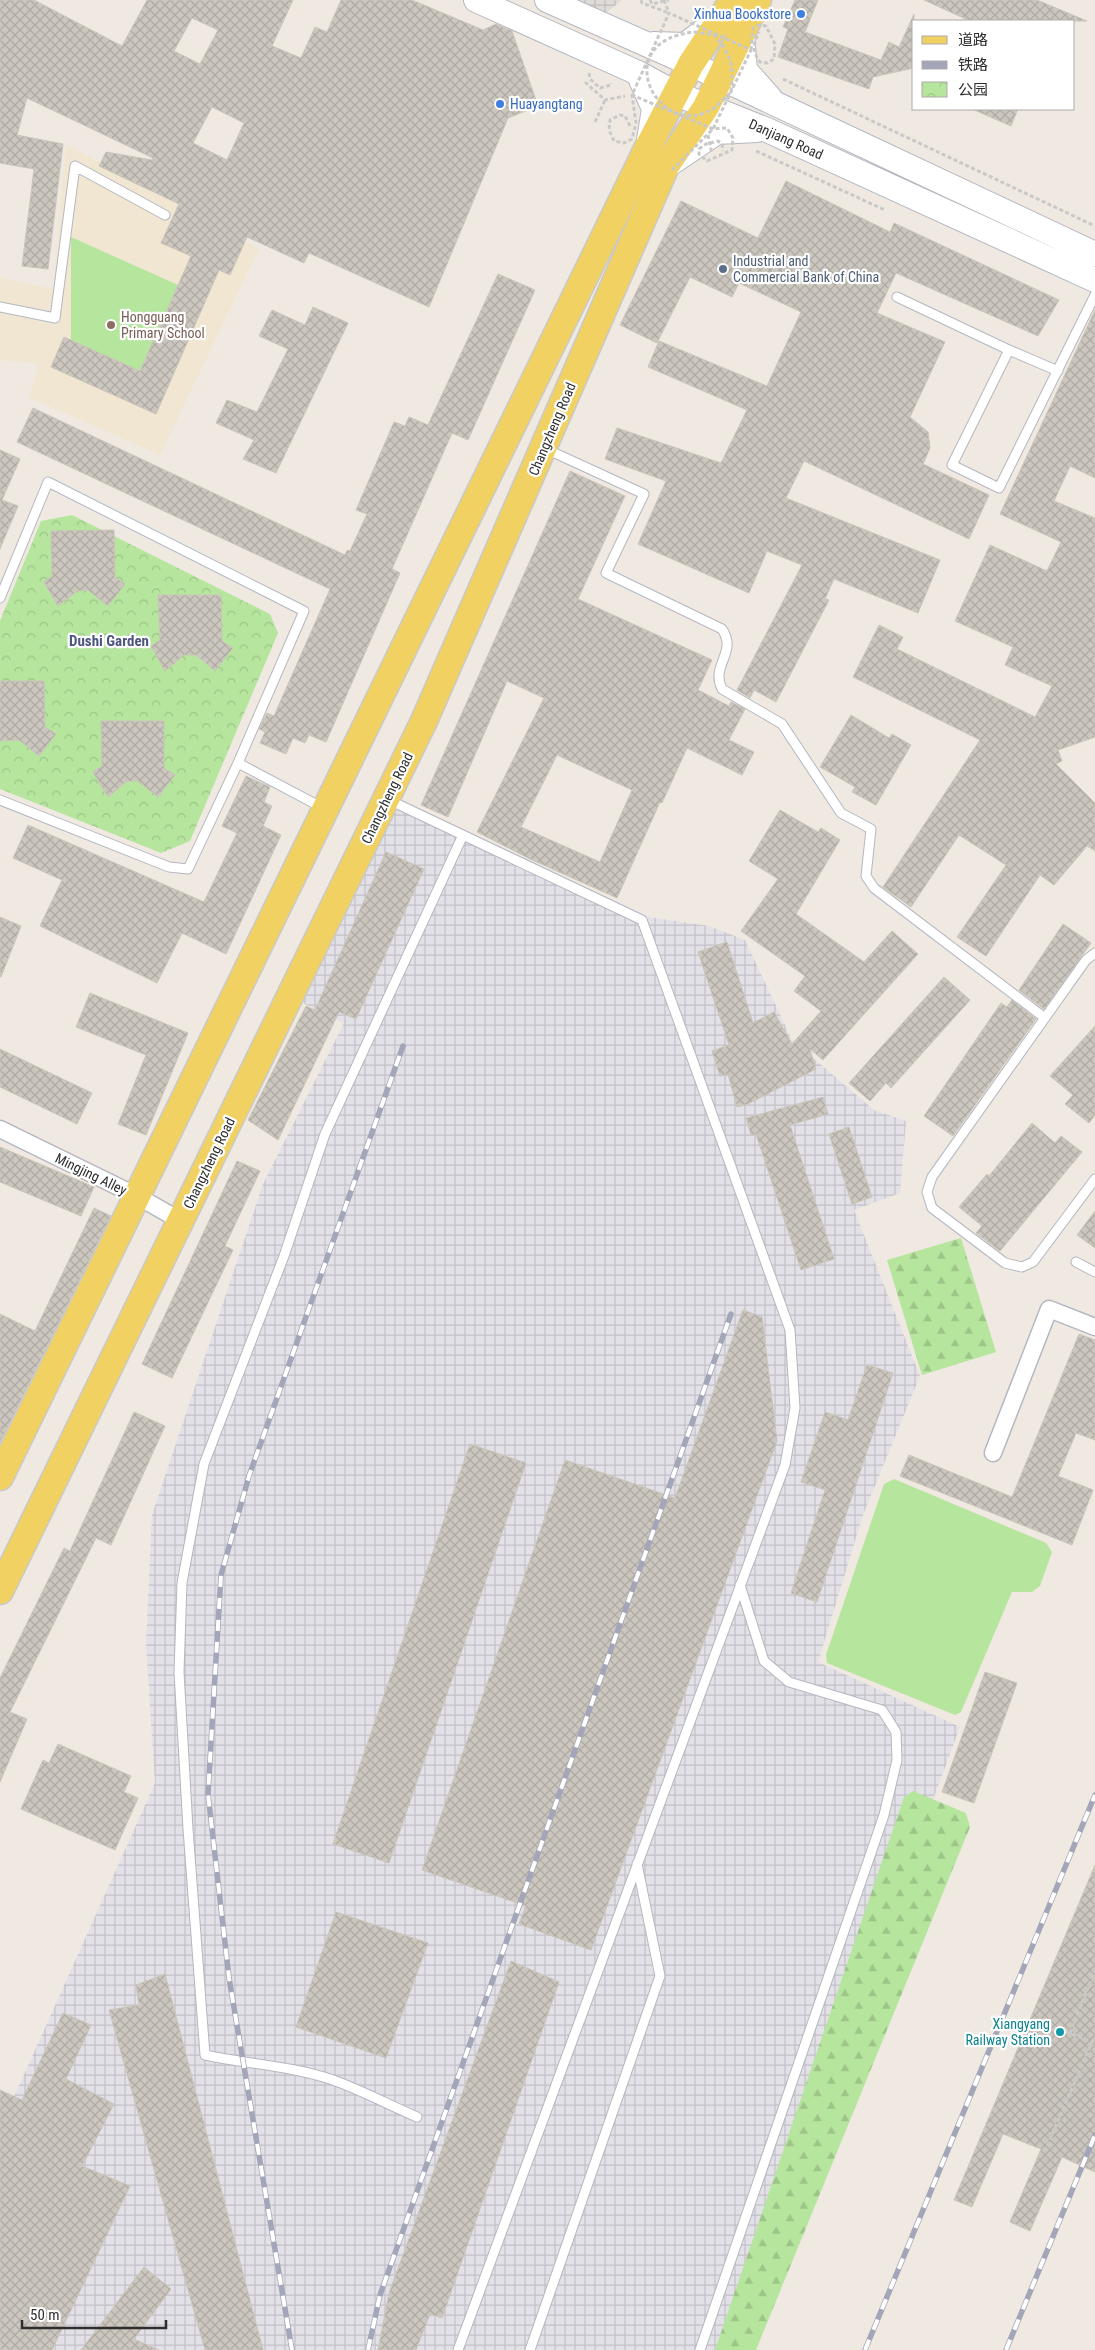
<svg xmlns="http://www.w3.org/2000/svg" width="1095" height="2350" viewBox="0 0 1095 2350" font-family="'Roboto Condensed','Noto Sans SC',sans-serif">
<defs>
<pattern id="industrial-grid" width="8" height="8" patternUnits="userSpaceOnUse" patternTransform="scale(1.25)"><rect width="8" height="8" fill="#e3e1e8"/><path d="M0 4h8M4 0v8" fill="none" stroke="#c3c1c7"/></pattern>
<pattern id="forest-firs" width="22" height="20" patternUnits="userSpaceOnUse" patternTransform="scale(1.25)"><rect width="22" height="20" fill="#b6e59e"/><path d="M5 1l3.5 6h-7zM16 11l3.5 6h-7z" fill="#9dc588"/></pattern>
<pattern id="park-crowns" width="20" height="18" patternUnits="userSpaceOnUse" patternTransform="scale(1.25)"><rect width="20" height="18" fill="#b6e59e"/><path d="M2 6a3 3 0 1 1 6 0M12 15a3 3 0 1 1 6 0" fill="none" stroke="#9dc588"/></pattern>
<pattern id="plaza-grid" width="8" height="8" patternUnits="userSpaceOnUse" patternTransform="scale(1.25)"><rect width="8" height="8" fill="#dfdcd8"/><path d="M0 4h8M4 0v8" fill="none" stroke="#c0bdba"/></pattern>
<pattern id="building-cross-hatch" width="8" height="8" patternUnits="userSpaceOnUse" patternTransform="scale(1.25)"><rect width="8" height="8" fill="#cbc7bf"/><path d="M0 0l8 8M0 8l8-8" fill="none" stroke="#afaba4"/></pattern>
</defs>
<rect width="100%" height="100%" fill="#efe9e1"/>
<path fill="url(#industrial-grid)" d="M389 794 648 917 709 926 745 940 792 1040 874 1110 906 1121 900 1193 854 1210 920 1376 863 1515 818 1662 960 1727 729 2350H0V2128L155 1783 146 1644 152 1515 263 1184 344 1023 290 997Z"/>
<path fill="#f0e6d1" d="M66 144 259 249 160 455 29 397 39 364 0 360V278L53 289Z"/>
<path fill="#b6e59e" d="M71 237 178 285 140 371 71 340Z
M894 1479 1046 1543 1052 1552 1040 1586 1032 1592H1012L961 1712 955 1715 827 1663 826 1655 884 1484Z"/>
<path fill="url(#forest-firs)" d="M961 1238 996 1352 922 1375 887 1260Z
M913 1791 966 1813 970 1827 756 2350H715L904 1797Z"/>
<path fill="url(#park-crowns)" d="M72 515 270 614 278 633 190 841 161 853 0 789V621L41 521Z"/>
<path fill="url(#plaza-grid)" d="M547 0H622L595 22Z"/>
<path fill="url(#building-cross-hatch)" stroke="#cbc5ba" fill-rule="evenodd" d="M0 0H34L122 46 147 0H293L272 46 301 58 315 27 327 32 341 0H412L483 30 496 24 512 31 538 106 508 118 429 307 309 253 304 263 247 237 230 275 219 270 156 414 51 367 64 337 140 371 191 256 161 243 179 204 99 166 106 152 152 160 153 158 27 98 17 135 63 144 48 269 22 266 34 169 0 163ZM192 18 218 30 200 64 174 51ZM212 107 244 123 227 160 193 143Z
M795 0H818L805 32 881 60 889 42 899 47 914 14V68L873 77 869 89 778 57 788 29 783 27Z
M924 0H1037L1087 21H970Z
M972 109H1018L1011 126Z
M786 181 890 232 894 223 1059 300 1038 336 896 273 877 313 945 342 910 417 928 432 930 448 923 464 989 495 969 539 804 461 786 498 940 560 918 613 834 579 825 599 829 600 776 702 754 690 750 698 737 690 802 565 767 551 749 593 638 544 666 481 605 459 617 428 721 463 747 410 648 367 659 341 767 386 801 312 739 283 732 297 690 277 657 343 620 325 681 201 758 238Z
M498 274 535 290 468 440 452 433 392 569 400 573 326 742 309 735 305 743 293 738 286 754 260 743 265 732 259 729 267 713 274 716 330 589 17 442 33 408 345 555 347 550 350 551 367 514 356 510 394 422 405 426 409 417 428 425Z
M313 307 348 323 276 473 243 459 254 440 216 423 227 400 257 412 288 349 259 336 272 310 305 325Z
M1095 310V478L1070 466 1054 501 1095 518V737L1058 750 1062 761 1056 764 1095 803V851L1087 846 1054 885 1040 875 986 956 957 937 1006 865 959 835 911 907 883 887 980 740 853 677 879 625 903 637 897 649 1035 717 1052 686 1005 665 1013 647 955 621 990 545 1047 571 1061 542 1000 514Z
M0 450 20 459 2 500 18 506 0 549Z
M570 471 625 496 578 599 712 660 698 690 729 706 731 702 745 709 729 740 754 752 742 775 687 748 662 803 660 802 617 898 530 859 477 832 544 698 507 681 448 817 421 805ZM557 755 632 790 600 862 521 827Z
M114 530 115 577 125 584 108 606 88 590 77 591 58 606 44 582 52 576 51 531Z
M158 595H221L222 641 233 648 215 671 196 655H184L165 671 151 646 160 640Z
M0 681H44L45 727 56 734 39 756 19 740 0 741Z
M851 715 889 738 892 734 911 745 876 805 852 792 855 787 820 767Z
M101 721H164V768L175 775 158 797 138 781H127L108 797 93 772 102 766Z
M246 776 270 787 264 802 272 806 263 826 281 835 226 954 182 933 157 983 40 926 62 880 13 858 28 825 204 902 237 833 222 826Z
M780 810 818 832 821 828 840 840 796 914 864 962 892 931 918 954 823 1060 810 1049 816 1069 748 1104 737 1107 728 1074 720 1076 712 1051 729 1045 698 952 727 942 753 1023 774 1012 792 1044 821 1011 794 991 805 976 741 931 778 879 749 861Z
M386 852 424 869 356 1019 339 1012 278 1140 248 1120 306 1006 315 1010Z
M0 917 21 926 1 977H0Z
M1063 924 1091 943 1044 1009 1019 990Z
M944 977 970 1000 891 1088 886 1083 870 1101 849 1083Z
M90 993 188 1033 146 1135 118 1124 146 1055 76 1027Z
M1012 1000 1036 1019 953 1136 924 1116 1001 1003 1007 1007Z
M1095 1026V1115L1089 1123 1065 1104 1073 1095 1050 1076Z
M0 1049 92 1093 77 1124 0 1087Z
M823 1097 828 1114 790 1125 834 1259 801 1270 756 1134 751 1135 746 1118Z
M1032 1123 1055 1143 1061 1136 1082 1152 1000 1251 976 1233 982 1226 959 1207 987 1174 989 1176Z
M849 1127 872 1197 852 1204 829 1134Z
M0 1147 94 1187 81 1216 0 1182Z
M237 1161 260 1171 225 1246 233 1250 172 1378 142 1364Z
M94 1208 111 1216 0 1443V1314L35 1331Z
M1095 1211V1248L1077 1235Z
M743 1310 762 1317 777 1441 591 1950 519 1924 526 1906 422 1870 565 1460 675 1498Z
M1079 1334 1095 1340V1440L1076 1433 1058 1476 1093 1490 1072 1545 900 1476 909 1455 1012 1497Z
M867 1365 893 1373 817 1602 791 1593 825 1490 801 1482 825 1412 848 1420Z
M134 1412 165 1426 111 1545 96 1538 10 1712 27 1719 0 1782V1678L64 1548 70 1551Z
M470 1444 526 1463 389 1863 333 1844Z
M985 1672 1017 1683 974 1803 942 1792Z
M58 1744 131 1776 124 1792 138 1798 115 1850 21 1809 43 1760 49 1763Z
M1095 1865V2172L1062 2157 1030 2231 1010 2222 1041 2149 1003 2134 972 2207 954 2200Z
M336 1912 428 1943 386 2058 296 2027Z
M511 1961 559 1982 442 2318 430 2314 416 2350H378L389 2293Z
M165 1974 263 2350H205L109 2010 139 2005 136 1985Z
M63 2013 91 2025 66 2079 114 2104 82 2166 130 2186 52 2350H0V2090L22 2100Z
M144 2267 171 2289 134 2339 159 2350H81Z"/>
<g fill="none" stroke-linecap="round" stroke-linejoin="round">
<defs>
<path id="lane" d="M897 297 1009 350
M0 307 55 318 75 166 165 215
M1058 371 1009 350 952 465 999 488 1095 295
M546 449 644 494 606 573 722 629C738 653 710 665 722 689L782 724 841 813 871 829 866 876 874 888 1045 1018
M0 598 48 482 304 611 238 763
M0 800 169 867 188 869 238 763 323 808
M389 800 642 920 790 1330 795 1408 785 1465 458 2350
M1095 953 1086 960 932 1177 927 1192 932 1208 1005 1263 1022 1267 1033 1262 1095 1179
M1076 1262 1095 1272
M417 2117C389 2105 361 2090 333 2080 292 2066 247 2064 205 2055L188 1829 179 1672 182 1583 204 1464 284 1256 325 1134 463 835
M530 2350 660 1976 637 1864
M700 2350 884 1815 897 1760 896 1732 882 1710 789 1682 764 1661 740 1585"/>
<path id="street" d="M0 1129 137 1196 181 1221
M993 1453 1049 1309 1095 1327"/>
<path id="secondary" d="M476 0 638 73 677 94 767 130 1095 280
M547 0 691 64 1095 254
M742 35 745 70 770 98
M654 44 685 45 717 21
M638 73 654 109 649 140
M668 165 717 132 757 130"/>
<path id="primary" d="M0 1477 647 149 691 64 733 0
M0 1591 424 721 666 166 706 107 758 0"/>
</defs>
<use href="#lane" stroke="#b4b7c1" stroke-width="11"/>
<use href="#street" stroke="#b4b7c1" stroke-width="19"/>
<use href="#secondary" stroke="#b4b7c1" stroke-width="26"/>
<use href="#primary" stroke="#c9c9c9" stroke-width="29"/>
<path stroke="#c9c9c9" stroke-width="3" stroke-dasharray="4 2.5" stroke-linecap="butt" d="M641 0 642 3 669 13
M650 0 652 4 669 0
M589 73 590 79 600 88 611 85V83
M783 79 1095 226
M585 82 605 100 625 96
M595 122 605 100
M756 151 885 210
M1036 2020 1092 2042 1045 2151
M1070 2033 1095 1970"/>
<use href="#lane" stroke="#fff" stroke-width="9"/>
<use href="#street" stroke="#fff" stroke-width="16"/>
<use href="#secondary" stroke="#fff" stroke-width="24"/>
<use href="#primary" stroke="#f2d163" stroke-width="26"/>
<defs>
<path id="rail" d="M292 2350 229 1978 208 1794 221 1575 249 1476 403 1046
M368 2350 380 2295 731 1314
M865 2350 1095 1795
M1006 2350 1095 2135"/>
</defs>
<use href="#rail" stroke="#a3a6b8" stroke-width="5.5"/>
<use href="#rail" stroke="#fff" stroke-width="4" stroke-dasharray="11" stroke-linecap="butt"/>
<path stroke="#c9c9c9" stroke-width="3" stroke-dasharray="4 2.5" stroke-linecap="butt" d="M664 0 669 13
M694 32 714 35C732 55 734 66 731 92 724 99 716 108 707 112 655 135 609 41 694 32Z
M751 50 753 28 759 25 766 26 775 44 774 59 767 63 760 62C752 51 753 44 759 32
M630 126 625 116 620 115 610 120 609 130 614 141 624 143 632 139 636 123 632 95
M708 135 712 154
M672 170 713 129 751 50 669 13 632 95 713 129 727 128 733 138 732 150 707 161 699 154V149L706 144 718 141 722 144 723 151"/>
</g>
<g fill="#3f7fe0" stroke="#fff" stroke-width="2">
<circle cx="801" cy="14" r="5"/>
<circle cx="500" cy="104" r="5"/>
</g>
<circle fill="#5c6f8a" stroke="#fff" stroke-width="2" cx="723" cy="269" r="5"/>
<circle fill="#8d6e63" stroke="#fff" stroke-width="2" cx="111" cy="325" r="5"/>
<circle fill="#0f9aa8" stroke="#fff" stroke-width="2" cx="1060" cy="2032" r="5"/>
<g text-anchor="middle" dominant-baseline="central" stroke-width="4.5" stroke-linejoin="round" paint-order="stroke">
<g font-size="14" fill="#366cbe" stroke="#fff" text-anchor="end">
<text x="791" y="14">Xinhua Bookstore</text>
<text x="510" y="104" text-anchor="start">Huayangtang</text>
</g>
<g font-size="14" fill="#2e2e2e" stroke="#fff">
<text transform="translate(786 139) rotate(24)">Danjiang Road</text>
<text transform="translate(552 429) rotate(-67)">Changzheng Road</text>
<text transform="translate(387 798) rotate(-64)">Changzheng Road</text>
<text transform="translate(209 1163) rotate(-64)">Changzheng Road</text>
<text transform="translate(91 1174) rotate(26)">Mingjing Alley</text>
</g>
<g font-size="14" fill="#4e5e75" stroke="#fff" text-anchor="start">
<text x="733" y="261">Industrial and<tspan x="733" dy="16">Commercial Bank of China</tspan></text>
</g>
<g font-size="14" fill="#785e54" stroke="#fff" text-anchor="start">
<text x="121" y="317">Hongguang<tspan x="121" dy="16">Primary School</tspan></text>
</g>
<g font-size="14" fill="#0d838f" stroke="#fff" text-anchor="end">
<text x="1050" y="2024">Xiangyang<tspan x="1050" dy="16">Railway Station</tspan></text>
</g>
<g font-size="15" font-weight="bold" fill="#4d5680" stroke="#fff">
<text x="109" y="641">Dushi Garden</text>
</g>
</g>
<rect x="912" y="20" width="162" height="90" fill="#ffffff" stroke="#ababab"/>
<rect x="922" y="36" width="25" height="8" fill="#f2d163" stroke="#ababab"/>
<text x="958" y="45" font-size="15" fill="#2e2e2e">道路</text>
<rect x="922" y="61" width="25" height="8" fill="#a3a6b8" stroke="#ababab"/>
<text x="958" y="70" font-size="15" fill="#2e2e2e">铁路</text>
<rect x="922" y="82" width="25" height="15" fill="url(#park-crowns)" stroke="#ababab"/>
<text x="958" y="95" font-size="15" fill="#2e2e2e">公园</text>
<path d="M22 2320v8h144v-8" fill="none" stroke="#2e2e2e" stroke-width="2.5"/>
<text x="30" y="2320" font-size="15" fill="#2e2e2e" stroke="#ffffff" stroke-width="4" paint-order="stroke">50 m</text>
</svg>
